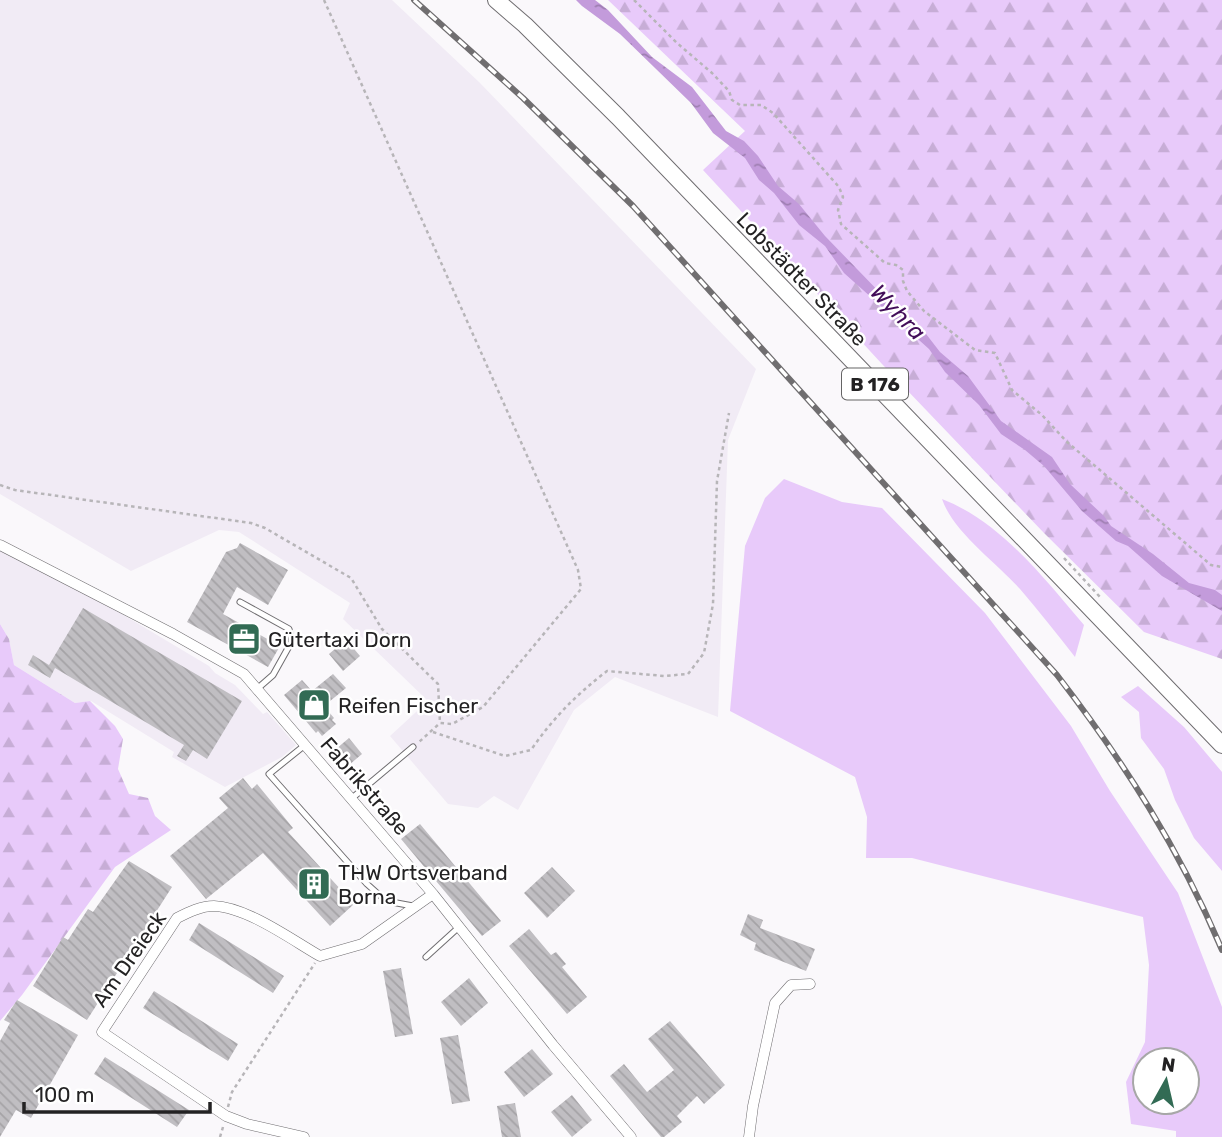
<svg xmlns="http://www.w3.org/2000/svg" width="1222" height="1137" viewBox="0 0 1222 1137" font-family="Rubik,sans-serif">
<defs>
<pattern id="forest-firs" width="22" height="20" patternUnits="userSpaceOnUse" patternTransform="scale(1.75)"><rect width="22" height="20" fill="#e8cafa"/><path d="M5 1l3.5 6h-7zM16 11l3.5 6h-7z" fill="#c7add6"/></pattern>
<pattern id="water-ripples" width="26" height="14" patternUnits="userSpaceOnUse" patternTransform="scale(1.75)"><rect width="26" height="14" fill="#c39bdb"/><path d="M2 4q2-2 4 0t4 0M15 11q2-2 4 0t4 0" fill="none" stroke="#9e7eb1"/></pattern>
<pattern id="building-back-hatch" width="6" height="6" patternUnits="userSpaceOnUse" patternTransform="scale(1.75)"><rect width="6" height="6" fill="#c0bec2"/><path d="M-1 5l2 2M0 0l6 6M5-1l2 2" fill="none" stroke="#a5a3a6"/></pattern>
</defs>
<rect width="100%" height="100%" fill="#faf8fb"/>
<path fill="#f1ebf5" d="M0 0H392L479 82 756 369 728 440 718 717 615 677 574 710 518 810 494 796 478 808 448 804 390 736 428 701 343 619 350 603 239 532 219 530 131 571 0 494Z
M0 549 90 595 209 666 215 673 235 685 263 714 267 712 296 745 282 757 225 787 172 757 174 752 91 701 75 703 14 665 9 639 0 624Z"/>
<path fill="#e8cafa" fill-rule="evenodd" d="M784 479 842 502 882 508 985 613 1071 726 1110 791 1178 893 1222 1007V1137H1176V1131L1131 1124 1126 1082 1145 1042 1149 965 1143 917 912 858H866L867 817 855 777 730 711 745 546 765 498ZM1145 1060H1187V1102H1145Z
M942 499C1001 522 1044 578 1084 625L1075 657C1057 634 1039 611 1020 589 997 563 953 532 942 499Z
M1138 686 1184 727 1222 772V871L1194 838 1175 800 1164 769 1141 738 1139 712 1121 697Z"/>
<path fill="url(#forest-firs)" d="M608 0H1222V659L1144 632 1044 533 882 364 703 170 745 131Z
M0 624 9 639 14 665 75 703 90 701 115 726 123 739 118 769 129 794 148 798 155 816 171 830 115 867 22 995 0 1021Z"/>
<path fill="url(#water-ripples)" d="M576 0H595L608 10 652 57 692 87 726 131 744 141 758 156 778 186 799 204 825 236 888 301 923 330 940 352 968 376 1001 421 1052 457 1070 484 1104 516 1111 526 1153 554 1189 583 1215 590 1222 595V611L1162 576 1128 546 1116 541 1082 511 1044 466 1025 450 1001 434 979 405 945 372 929 349 844 273 825 246 799 225 774 193 759 180 745 158 713 133 691 103 620 34 582 6Z"/>
<path fill="url(#building-back-hatch)" d="M240 543 288 570 268 605 237 587 223 614 280 646 268 667 187 622 226 552 237 548Z
M83 608 242 701 207 759 193 750 186 761 177 756 184 745 55 668 50 678 28 665 33 655 49 665Z
M350 636 358 645 354 649 360 656 343 671 329 654Z
M333 674 346 688 324 706 334 718 332 720 336 724 322 736 318 731 316 733 284 695 302 680 312 691Z
M349 738 362 754 349 765 336 749Z
M243 778 252 789 257 784 293 828 288 832 354 904 330 926 263 853 206 899 170 856 228 808 219 798Z
M420 824 501 921 482 936 401 839Z
M129 861 172 887 87 1020 33 986 63 937 68 940 88 909 93 912Z
M552 867 575 891 547 918 524 893Z
M748 914 763 920 760 928 815 949 806 971 754 950 756 943 740 935Z
M199 923 284 976 273 993 189 940Z
M529 929 551 955 556 952 566 964 562 967 587 997 567 1014 509 946Z
M401 968 413 1034 395 1037 383 971Z
M469 978 488 1003 461 1026 441 1002Z
M154 991 238 1044 228 1061 143 1008Z
M17 1000 78 1035 31 1118 16 1110 0 1137V1041L10 1023 4 1020Z
M670 1021 725 1085 704 1104 697 1096 677 1116 682 1122 664 1137H661L610 1076 624 1064 647 1092 674 1070 648 1039Z
M458 1035 470 1101 452 1104 440 1038Z
M532 1049 553 1074 524 1097 504 1072Z
M105 1057 189 1110 177 1127 94 1074Z
M572 1095 592 1120 572 1137 551 1112Z
M515 1103 521 1137H502L497 1106Z"/>
<g fill="none" stroke-linecap="round" stroke-linejoin="round">
<defs>
<path id="lane" d="M240 602 289 629 292 641 273 675 257 689
M305 745 269 774 367 884 386 901 413 906
M351 799 413 747
M426 957 459 927"/>
<path id="street" d="M0 545 173 634 244 674 433 894 553 1045 631 1137
M304 1137 247 1124 226 1116 102 1032 177 918C189 912 201 906 214 906 247 907 292 940 320 956L362 944 433 894
M749 1137 753 1106 775 1003 791 985 810 984"/>
<path id="primary" d="M496 0 525 25 618 117 1222 745"/>
</defs>
<use href="#lane" stroke="#6f6d70" stroke-width="7"/>
<use href="#street" stroke="#6f6d70" stroke-width="11"/>
<use href="#primary" stroke="#6f6d70" stroke-width="18"/>
<path stroke="#b7b5b8" stroke-width="2.5" stroke-dasharray="3.5 3.5" stroke-linecap="butt" d="M324 0 578 570 581 589 483 707 452 724 440 723 419 742
M634 0 677 43 712 73 729 91 732 100 740 105H761L773 113 839 187 843 197 838 210 841 224 885 263 896 265 903 270V281L907 291 924 311 975 350 995 353 1012 390 1042 415 1067 442 1211 565 1222 567
M0 485 15 490 251 523 265 528 351 578 382 629 438 684 440 723
M1064 558 1100 597
M433 732 505 756 531 750C553 718 577 694 607 671L664 676 688 674 704 653 713 604 717 481 729 413
M228 1107 232 1092 315 963
M220 1137 223 1127"/>
<use href="#lane" stroke="#fff" stroke-width="5"/>
<use href="#street" stroke="#fff" stroke-width="10"/>
<use href="#primary" stroke="#fff" stroke-width="16"/>
<defs>
<path id="rail" d="M414 0 523 98 633 206 1057 675C1124 762 1179 848 1222 950"/>
</defs>
<use href="#rail" stroke="#706e70" stroke-width="6"/>
<use href="#rail" stroke="#fff" stroke-width="3.5" stroke-dasharray="10" stroke-linecap="butt"/>
</g>
<defs>
<symbol id="office-square" viewBox="-11 -11 22 22"><rect x="-9" y="-9" width="18" height="18" rx="4" fill="#326b54" stroke="#fff"/><path d="M-6-3h4V-5.5h4V-3h4V5H-6ZM-1-4.5V-3h2v-1.5ZM-6 0V1H6V0Z" fill="#fff"/></symbol>
<symbol id="shop-square" viewBox="-11 -11 22 22"><rect x="-9" y="-9" width="18" height="18" rx="4" fill="#326b54" stroke="#fff"/><path d="M-5-2.5h2.3a2.7 3.5 0 0 1 5.4 0H5L5.5 6h-11ZM-1.5-2.5h3a1.5 2.3 0 0 0-3 0Z" fill="#fff"/></symbol>
<symbol id="building-square" viewBox="-11 -11 22 22"><rect x="-9" y="-9" width="18" height="18" rx="4" fill="#326b54" stroke="#fff"/><path d="M-4-6H4V6H1V3H-1V6H-4ZM-2.5-4.3h1.7v1.8h-1.7ZM.8-4.3h1.7v1.8H.8ZM-2.5-1h1.7V.8h-1.7ZM.8-1h1.7V.8H.8Z" fill="#fff"/></symbol>
</defs>
<g fill-rule="evenodd">
<use href="#office-square" x="225" y="620" width="38" height="38"/>
<use href="#shop-square" x="295" y="686" width="38" height="38"/>
<use href="#building-square" x="295" y="865" width="38" height="38"/>
</g>
<g text-anchor="middle" dominant-baseline="central" stroke-width="5" stroke-linejoin="round" paint-order="stroke">
<rect fill="#fff" stroke="#656465" stroke-width="2" x="842" y="368.5" width="66" height="31" rx="5"/>
<g font-size="19" font-weight="bold" fill="#232223">
<text x="875" y="384">B 176</text>
</g>
<g font-size="21" fill="#232223" stroke="#fff">
<text transform="translate(802 279) rotate(46)">Lobstädter Straße</text>
<text transform="translate(365 786) rotate(49)">Fabrikstraße</text>
<text transform="translate(129 959) rotate(-55)">Am Dreieck</text>
</g>
<g font-size="21" fill="#232223" stroke="#fff" text-anchor="start">
<text x="268" y="639">Gütertaxi Dorn</text>
<text x="338" y="705">Reifen Fischer</text>
<text x="338" y="872">THW Ortsverband<tspan x="338" dy="24">Borna</tspan></text>
</g>
<g font-size="23" font-style="italic" fill="#420d59" stroke="#fff">
<text transform="translate(898 312) rotate(46)">Wyhra</text>
</g>
</g>
<g transform="translate(1166 1081) rotate(8)"><circle r="33" fill="#ffffff" stroke="#a7a7a7" stroke-width="2"/>
<path d="M0-5L12 26L0 18L-12 26Z" fill="#326b54"/>
<text y="-10" font-size="19" font-weight="bold" text-anchor="middle" fill="#232223">N</text>
</g>
<path d="M24 1102v10h186v-10" fill="none" stroke="#232223" stroke-width="3.5"/>
<text x="35" y="1102" font-size="21" fill="#232223" stroke="#ffffff" stroke-width="5" paint-order="stroke">100 m</text>
</svg>
